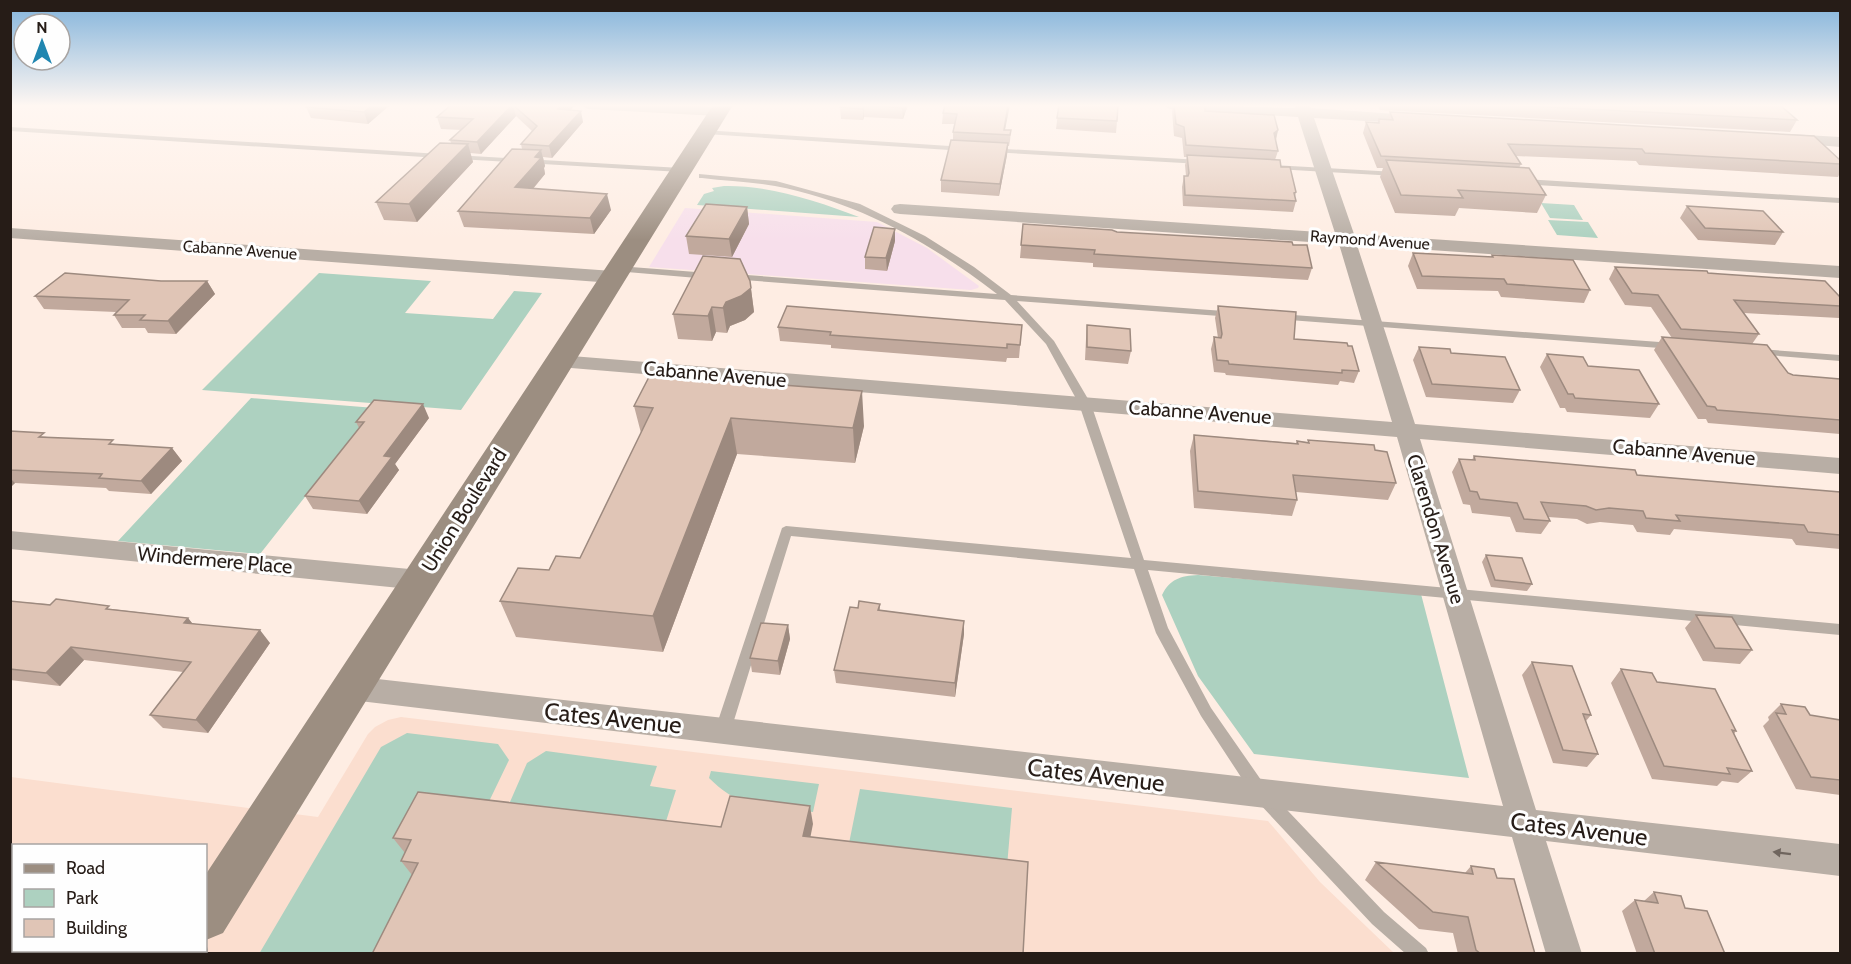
<svg xmlns="http://www.w3.org/2000/svg" width="1851" height="964" viewBox="0 0 1851 964" font-family="Cabin,sans-serif">
<rect width="100%" height="100%" fill="#feede3"/>
<path fill="#f7dfeb" d="M685 208 877 222 927 248 979 286 978 288 971 290 649 267Z"/>
<path fill="#fbdecf" fill-rule="evenodd" d="M401 717 1268 821 1320 882 1394 953 11 954V777L318 817 368 734 375 727 388 720ZM14 846H206V950H14Z"/>
<path fill="#add1c0" d="M724 186C769 185 817 201 859 217L697 205 704 194 714 191 712 188Z
M1541 203 1574 205 1583 220 1550 218Z
M1548 220 1588 222 1598 238 1557 235Z
M319 273 431 281 405 313 493 319 514 291 542 293 461 410 202 390Z
M251 398 375 408 260 554 118 541Z
M1198 575 1421 594 1469 778 1254 754 1198 676 1162 595C1170 579 1180 576 1198 575Z
M407 733 498 744 509 760 482 816 424 858 377 953 259 954 381 747Z
M546 751 657 766 650 786 676 790 661 837 503 818 527 763Z
M711 771 819 784 813 812 751 805C734 799 721 790 709 778Z
M860 789 1012 808 1006 878 846 858Z"/>
<g fill="none" stroke-linecap="round" stroke-linejoin="round">
<path fill="#b8aea5" fill-rule="evenodd" d="M10 127 440 154 444 156 440 158 10 131Z
M703 130 965 147 969 149 965 151 706 134 702 132Z
M988 148 1201 160 1205 162 1201 164 991 152H988Z
M455 155 681 168 685 170 681 172 458 159H455Z
M1273 165 1396 172 1400 174 1396 176 1276 169H1273Z
M699 174 776 181 860 204 925 236 974 267 1011 295 1237 312V316L1233 317 1017 301 1054 341 1091 404 1144 560 1840 624V635L1148 570 1168 628 1211 708 1268 790 1384 912 1426 948 1429 954H1406L1372 924 1256 800 1201 716 1156 633 1134 569 791 536 731 730 728 735 723 737 718 735 715 730 782 528 786 526 1131 558 1079 404 1046 344 1005 300 730 279V275L733 274 997 294C931 243 858 202 775 186 751 182 726 181 702 178H699Z
M1524 179 1840 198V203L1521 184V180Z
M618 266 709 273 714 276 709 279 615 271V267Z
M1280 314 1673 343 1678 346 1673 349 1276 319 1275 317Z
M1759 349 1840 355V361L1755 354 1754 352Z"/>
<path fill="#b8aea5" fill-rule="evenodd" d="M581 105C602 105 716 101 725 112L718 116 588 109Z
M1163 105 1295 108V105H1309L1311 108 1424 116 1427 119 1419 124 1314 118 1354 234 1840 266V278L1357 245 1415 424 1840 458V474L1420 439 1536 810 1840 844V876L1546 841 1582 954H1546L1512 837 351 700 341 697 336 688 341 679 351 676 1503 806 1397 437 559 367 552 366 548 361 552 356 559 355 1392 422 1339 244 900 214 894 213 891 209 894 205 900 204 1335 233 1298 117 1170 109Z
M1789 134 1840 137V147L1783 142 1781 139Z
M10 228 613 271 620 273 622 277 620 281 613 283 10 238Z
M10 531 420 570 429 573 433 580 429 587 420 590 10 549Z"/>
<path fill="#9c8e81" fill-rule="evenodd" d="M713 105H733L223 933 206 940V874Z
M206 943 208 950 207 954H158L159 950H206Z"/>
</g>
<path fill="#c1a99d" d="M390 105 368 124 311 118 306 107Z
M451 105H575L571 110 583 122 552 158 543 157 545 166 544 168 545 174 533 189 611 210 594 234 464 227 458 211 522 149 521 144 532 131 516 116 481 154 470 153 473 162 417 222 384 220 376 202 451 143 450 140 462 130 441 129 437 117Z
M841 105H908L903 119 864 117 863 120 841 119 840 107Z
M945 105 1005 130H1011L1010 141 1009 146H1008L1007 155 999 196 941 192V180L953 140V132L955 124H942L943 113Z
M1059 105 1117 121 1116 133 1056 129Z
M1173 105H1205V111L1278 130 1276 141 1278 151 1275 160 1281 167 1296 192 1295 197 1296 201 1293 212 1183 206 1182 187 1184 176H1186L1185 165 1187 157H1184L1182 138 1174 136 1172 111Z
M1378 105H1780L1797 120 1790 132 1380 110Z
M1390 112 1840 160V173L1838 177 1639 165 1636 161 1516 156 1521 164 1519 168 1546 195 1537 213 1459 208 1455 216 1395 213 1380 177 1383 168H1377L1363 133 1366 122 1378 123 1379 119H1387Z
M1687 206 1783 232 1775 245 1698 240 1680 218Z
M747 207 749 224 732 257 689 254 686 236Z
M1023 224 1117 232 1293 245 1312 268 1308 280 1093 267V263L1020 258Z
M895 241 887 271 865 269V257Z
M1413 253 1491 257 1492 255 1590 290 1584 303 1501 297 1498 291 1417 289 1408 266Z
M1615 267 1708 273 1840 297V317L1839 318 1744 313 1759 334 1752 344 1788 373 1793 375 1840 379V434L1708 423 1706 419H1698L1654 350 1662 337 1672 338 1651 307 1625 305 1609 279Z
M161 281H207L215 294 176 334 148 333 145 328H122L114 315 116 312 44 309 35 296Z
M750 281 754 312 745 320 730 326 727 333 716 332 712 341 678 339 673 314Z
M1218 306 1294 339 1359 371 1354 383 1340 381 1338 385 1226 375 1225 373 1214 372 1211 349 1214 337 1218 338 1215 318Z
M1022 325 1019 358H1007L1006 362 831 348V345L780 341 778 327Z
M1087 325 1131 351 1128 364 1085 360 1086 339Z
M1419 347 1520 390 1513 403 1426 397 1413 360Z
M1547 354 1588 366 1659 404 1650 418 1567 412 1565 408H1560L1540 367Z
M634 406 864 426 855 463 737 454 663 652 516 637 500 601 549 570 580 558 641 433Z
M429 418 395 464 399 470 367 514 313 509 305 496 359 428 356 422Z
M10 431 47 437 116 444 172 448 182 461 151 494 109 491 106 488 15 483 10 487Z
M1194 435 1296 443 1297 441 1308 442V440L1375 450 1396 483 1388 500 1296 492 1297 500 1292 516 1194 508 1190 451Z
M1474 456 1637 475 1840 492V549L1796 545 1792 539 1674 529 1670 535 1637 532 1633 525 1600 522 1587 524 1577 519 1548 517 1550 521 1541 534 1516 532 1510 517 1472 513 1470 505 1463 504 1452 472 1459 459 1472 460Z
M1486 555 1532 584 1527 591 1491 587 1482 562Z
M10 601 112 609 188 618 192 623 270 643 208 733 163 728 150 715 183 672 84 660 60 686 10 680Z
M880 604V610L964 621V634L955 697 836 683 834 670Z
M1696 615 1752 650 1740 664 1703 661 1685 628Z
M788 625 790 639 780 675 752 672 750 658Z
M1532 662 1591 715 1586 721 1598 754 1587 767 1553 763 1522 675Z
M1621 669 1657 682 1736 731 1734 734 1752 771 1738 783 1722 781 1717 786 1652 779 1611 683Z
M1781 704 1810 715 1840 720V795L1796 789 1763 726 1769 720 1768 717Z
M813 824 412 875 401 861 405 853 393 838Z
M1376 862 1465 873 1471 866 1497 878 1535 954H1458L1453 933 1419 929 1365 880Z
M1654 892 1685 908 1725 954H1637L1622 911 1635 900 1644 901Z"/>
<path fill="#9d8a7f" d="M372 105H390L368 124 364 112Z
M513 105 516 116 481 154 477 142Z
M562 105H575L561 121 558 109Z
M864 105V117L863 120V109Z
M903 105H908L903 119 902 108Z
M1008 105H1010L1004 135V130Z
M581 111 583 122 552 158 549 146Z
M1278 130 1275 142 1274 133Z
M1008 143 1007 155 999 196 1000 184Z
M468 144 473 162 417 222 409 204Z
M541 150 545 166 544 168 545 174 520 204 515 187 535 157Z
M607 194 611 210 594 234 590 218Z
M747 207 749 224 732 257 729 239Z
M895 229V241L887 271 886 258Z
M207 281 215 294 176 334 168 321Z
M750 281 754 312 745 320 730 326 727 333 723 308 726 302Z
M712 307 716 332 712 341 708 316Z
M862 391 864 426 855 463 853 428Z
M423 404 429 418 395 464 399 470 367 514 359 501 384 456Z
M731 418 737 454 663 652 653 616Z
M172 448 182 461 151 494 141 481Z
M10 478 15 483 11 487 10 486Z
M188 618 199 632 184 623Z
M964 621V634L955 697V683Z
M788 625 790 639 780 675 778 661Z
M260 630 270 643 208 733 196 720Z
M71 647 84 660 60 686 46 673Z
M810 806 813 824 807 854 803 836Z"/>
<path fill="#e0c5b6" stroke="#9d8a7f" stroke-width="1.5" d="M308 105H372L364 112 306 107Z
M451 105H512L477 142 450 140 473 119 437 117Z
M513 105H562L558 109 581 111 549 146 521 144 537 126Z
M841 105H903L902 108 864 105 863 109 840 107Z
M945 105H1008L1004 130H1011L1010 135 953 132 957 114 943 113Z
M1059 105H1118L1117 121 1057 118Z
M1174 105H1205V111L1274 115 1278 130 1274 133 1278 151 1186 145 1184 127 1176 124Z
M1511 105H1780L1797 120Z
M1390 112 1814 136 1840 160V164L1645 153 1642 149 1508 144 1521 164 1381 156 1366 122 1379 123V119L1393 120Z
M951 140 1008 143 1000 184 941 180Z
M440 143 468 144 409 204 376 202Z
M512 149 541 150 535 157 541 158 515 187 607 194 590 218 458 211Z
M1187 155 1280 160 1281 167H1290L1296 192 1294 193 1296 201 1185 195 1184 176H1188L1189 173Z
M1386 160 1529 168 1546 195 1458 190 1463 198 1401 195Z
M706 204 747 207 729 239 686 236Z
M1687 206 1763 211 1783 232 1705 228Z
M1023 224 1112 230 1117 232 1292 242 1293 245H1307L1312 268 1094 254 1095 250 1021 245Z
M874 227 895 229 886 258 865 257Z
M1413 253 1493 257 1492 255 1573 260 1590 290 1507 284 1504 279 1422 276Z
M703 256 740 259 750 281 751 288 741 296 726 302 723 308 712 307 708 316 673 314Z
M1615 267 1707 271 1708 273 1721 274 1825 281 1840 297V306L1734 300 1759 334 1681 329 1658 295 1632 293Z
M65 273 161 281H207L168 321 140 320 145 315H114L129 300 35 296Z
M787 306 1022 325 1020 345 1007 344V348L830 335 831 332 778 327Z
M1218 306 1296 312 1294 339 1347 343 1348 346H1352L1359 371 1342 370V373L1229 364 1228 361 1217 360 1214 337 1221 338 1222 334Z
M1087 325 1130 329 1131 351 1087 347Z
M1662 337 1767 345 1788 373 1793 375 1840 379V420L1717 410 1715 407 1707 406Z
M1419 347 1450 349 1451 353 1505 357 1520 390 1432 384Z
M1547 354 1583 357 1588 366 1639 370 1659 404 1575 398 1573 394H1568Z
M650 375 862 391 853 428 731 418 653 616 500 601 518 568 549 570 556 556 580 558 653 408 634 406Z
M374 400 423 404 384 456 392 457 359 501 305 496 364 422H356Z
M10 431 44 433 39 437 113 440 109 444 172 448 141 481 99 478 102 474 10 470Z
M1194 435 1298 444 1297 441 1309 443 1308 440 1374 445 1375 450 1387 452 1396 483 1293 475 1297 500 1198 491Z
M1474 456 1635 470 1637 475 1840 492V535L1808 532 1804 525 1676 515 1680 521 1646 518 1643 511 1609 508 1596 510 1586 506 1541 502 1550 521 1524 519 1517 503 1480 499 1477 492 1470 491 1459 459 1475 460Z
M1486 555 1522 558 1532 584 1495 580Z
M56 599 109 606 106 609 188 618 184 623 260 630 196 720 150 715 191 662 71 647 46 673 10 669V601L50 605Z
M859 601 880 604 878 610 964 621 955 683 834 670 850 607 858 608Z
M1696 615 1732 617 1752 650 1715 648Z
M761 623 788 625 778 661 750 658Z
M1532 662 1572 666 1591 715 1583 714 1598 754 1563 750Z
M1621 669 1652 673 1657 682 1715 689 1736 731 1732 730 1752 771 1727 768 1730 774 1664 766Z
M1781 704 1805 707 1810 715 1840 720V780L1811 777 1776 713 1786 714Z
M418 792 721 827 730 796 810 806 803 836 1028 862 1023 954H372L418 863 401 861 411 840 393 838Z
M1376 862 1473 874 1471 866 1494 869 1497 878 1514 879 1535 954H1481L1476 950 1468 917 1433 912Z
M1654 892 1681 896 1685 908 1707 911 1725 954H1655L1635 900 1658 903Z"/>
<defs><path id="oneway-solid" d="M-6-.8H1V-3.2L6.5 0L1 3.2V.8H-6Z" transform="scale(1.5)"/></defs>
<use fill="#6f655e" href="#oneway-solid" transform="translate(1782 853) rotate(-173)"/>
<linearGradient id="sky" x2="0" y2="1"><stop stop-color="#82b3db"/><stop offset="0.44" stop-color="#fff7f2"/><stop offset="1" stop-color="#fff7f2" stop-opacity="0"/></linearGradient>
<rect width="1851" height="240" fill="url(#sky)"/>
<g text-anchor="middle" dominant-baseline="central" stroke-width="6" stroke-linejoin="round" paint-order="stroke">
<g font-size="16" fill="#261c17" stroke="#fefefe">
<text transform="translate(1370 240) rotate(4)">Raymond Avenue</text>
<text transform="translate(240 250) rotate(4)">Cabanne Avenue</text>
</g>
<g font-size="20" fill="#261c17" stroke="#fefefe">
<text transform="translate(715 374) rotate(5)">Cabanne Avenue</text>
<text transform="translate(1200 412) rotate(4)">Cabanne Avenue</text>
<text transform="translate(1684 452) rotate(5)">Cabanne Avenue</text>
<text transform="translate(464 510) rotate(-58)">Union Boulevard</text>
<text transform="translate(1436 529) rotate(73)">Clarendon Avenue</text>
<text transform="translate(215 560) rotate(5)">Windermere Place</text>
</g>
<g font-size="24" fill="#261c17" stroke="#fefefe">
<text transform="translate(613 718) rotate(6)">Cates Avenue</text>
<text transform="translate(1096 775) rotate(7)">Cates Avenue</text>
<text transform="translate(1579 829) rotate(7)">Cates Avenue</text>
</g>
</g>
<rect width="1851" height="964" fill="none" stroke="#261c17" stroke-width="24"/>
<rect x="12" y="844" width="195" height="108" fill="#fefefe" stroke="#a8a4a2" stroke-width="1.5"/>
<rect x="24" y="864" width="30" height="9" fill="#9c8e81" stroke="#a8a4a2" stroke-width="1.5"/>
<text x="66" y="874" font-size="18" fill="#261c17">Road</text>
<rect x="24" y="889" width="30" height="18" fill="#add1c0" stroke="#a8a4a2" stroke-width="1.5"/>
<text x="66" y="904" font-size="18" fill="#261c17">Park</text>
<rect x="24" y="919" width="30" height="18" fill="#e0c5b6" stroke="#a8a4a2" stroke-width="1.5"/>
<text x="66" y="934" font-size="18" fill="#261c17">Building</text>
<g transform="translate(42 42)"><circle r="28" fill="#fefefe" stroke="#a8a4a2" stroke-width="1.5"/>
<path d="M0-4.5L10 22L0 15L-10 22Z" fill="#2086b0"/>
<text y="-9" font-size="16" font-weight="bold" text-anchor="middle" fill="#261c17">N</text>
</g>
</svg>
